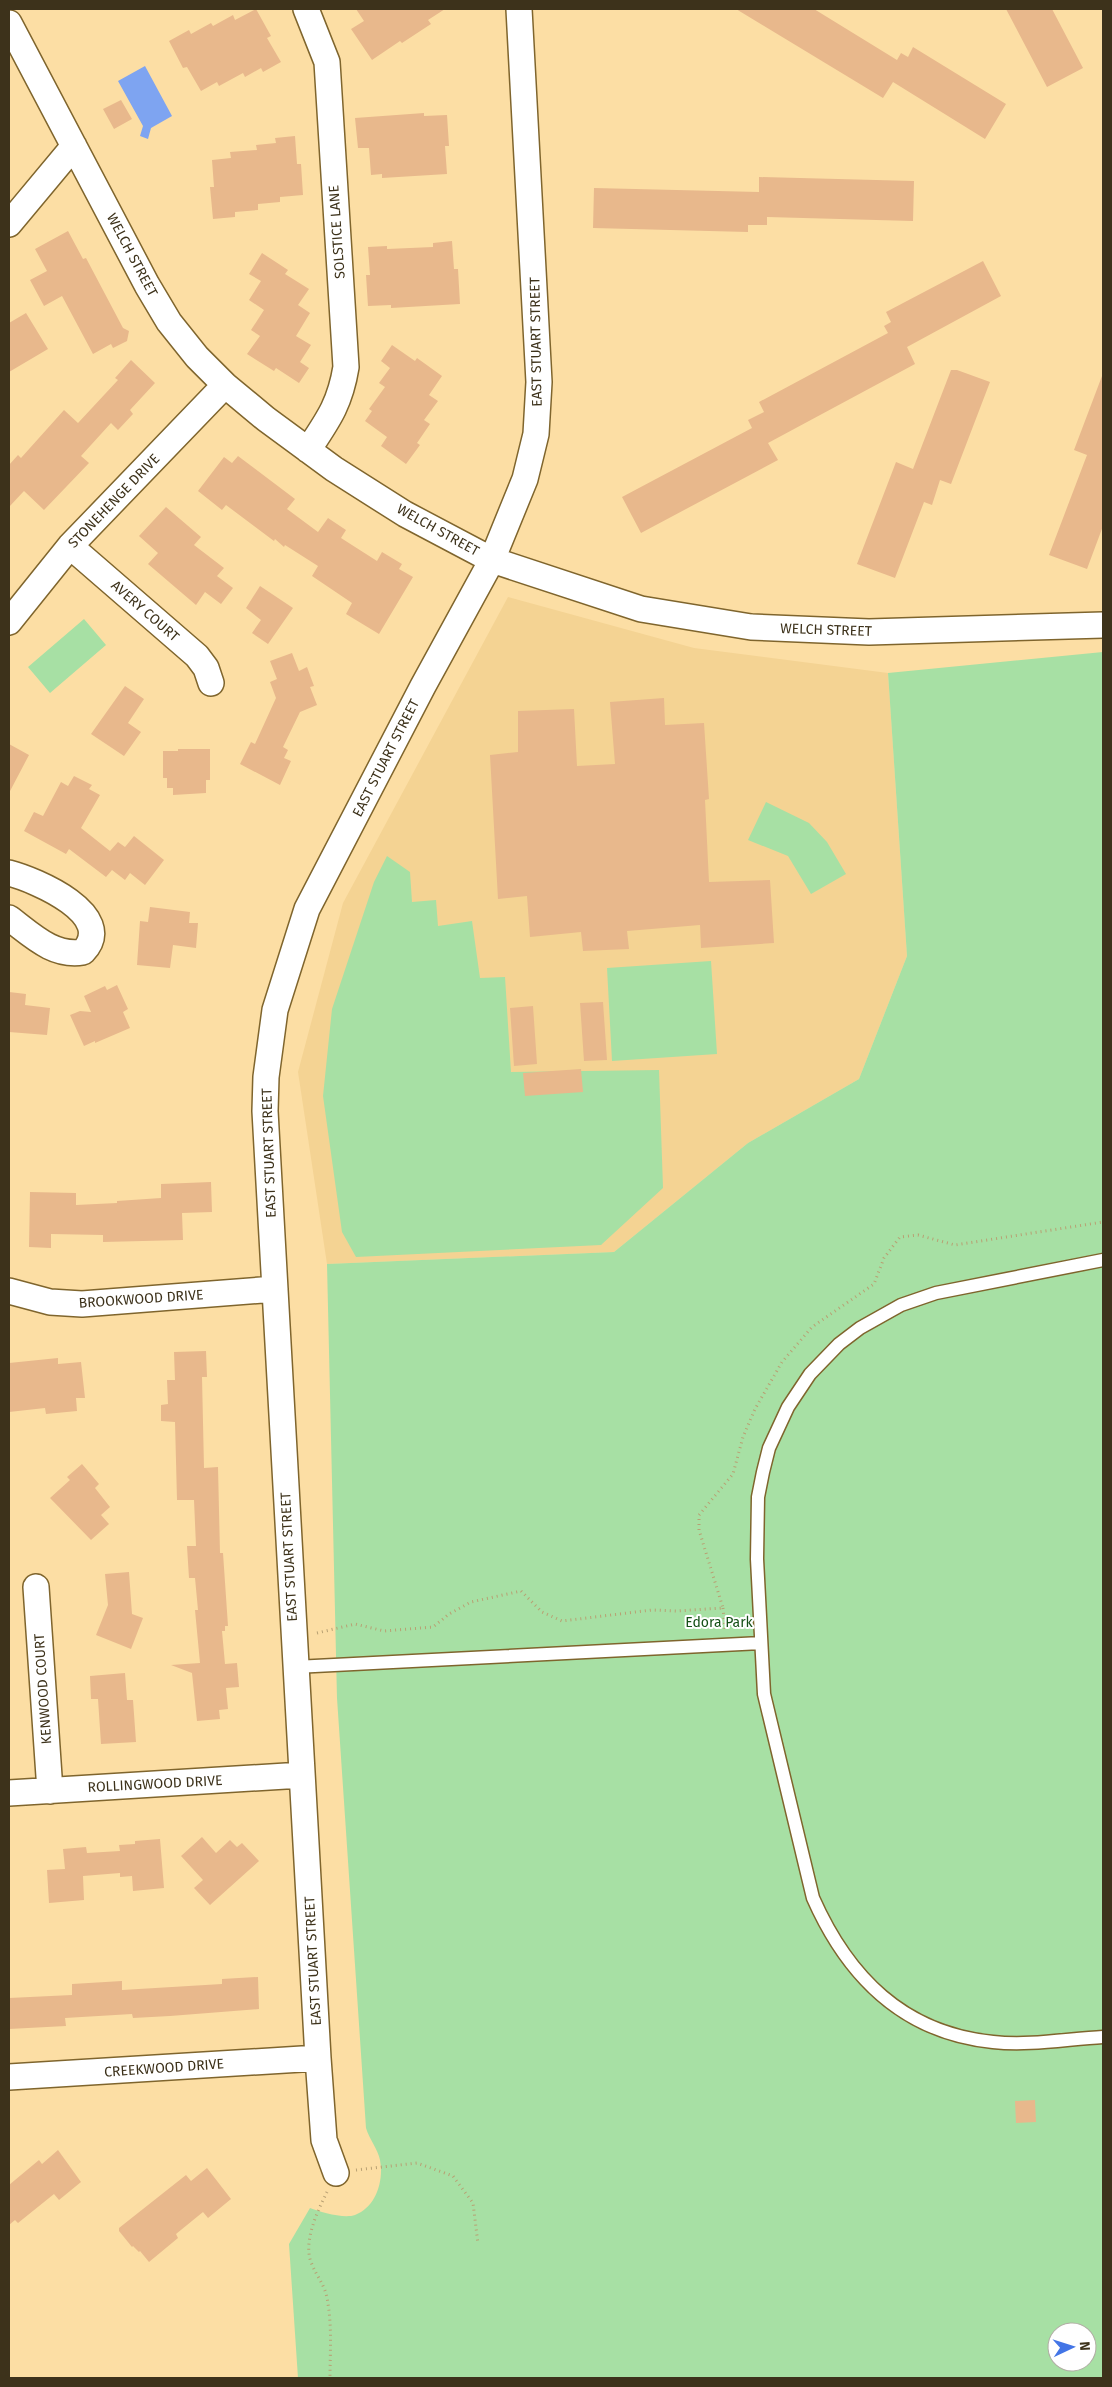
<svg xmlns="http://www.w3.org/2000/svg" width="1112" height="2387" viewBox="0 0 1112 2387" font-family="'Fira Sans',sans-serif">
<rect width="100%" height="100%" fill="#fcdea4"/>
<path fill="#f4d393" d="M508 597 694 648 888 673 907 956 859 1079 748 1143 614 1252 327 1264 298 1072 343 903Z"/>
<path fill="#a7e0a4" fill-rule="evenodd" d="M84 619 106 645 50 693 28 667Z
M1103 652V2378H298L289 2244 310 2208C320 2212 344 2219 355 2215 376 2207 384 2181 380 2160 378 2149 369 2139 366 2128L337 1698 327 1264 614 1252 748 1143 859 1079 907 956 888 673ZM1057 2332H1087V2362H1057Z
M766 802 809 823 827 842 846 874 811 894 788 856 748 840Z
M387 856 410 872 412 902 436 900 438 926 472 921 480 978 505 977 511 1072 659 1070 663 1188 601 1245 356 1257 342 1232 323 1096 332 1009 374 882Z
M711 961 717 1054 612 1061 607 968Z"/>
<path fill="#7ea4f1" d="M145 66 172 116 151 128 148 139 140 136 143 126 118 81Z"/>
<path fill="#e8b88c" d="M256 9 271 36 267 38 281 62 263 72 261 68 245 77 243 73 219 86 217 82 201 91 187 67 183 68 169 41 189 30 191 34 211 23 213 26 233 15 235 20Z
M356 9H445L428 20 431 24 402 43 400 41 372 60 351 29 364 21Z
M736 9H814L897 60 901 53 908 57 913 47 1006 104 985 139 893 82 883 98Z
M1006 9H1052L1083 68 1047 87Z
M121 100 132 119 114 129 103 109Z
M424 113V116L447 115 449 146H445L447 174 382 178V174L371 175 369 148H358L355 118Z
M295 136 297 164H301L303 195 280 197V202L258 204V210L235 212V217L213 219 210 187H214L212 160 231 158 230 152 257 150 256 145 276 143 275 138Z
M759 177 914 181 913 221 767 217V225H748V232L593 228 594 188 759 192Z
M68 231 83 259 86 258 123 328 129 331 127 341 113 348 111 344 93 354 62 296 44 306 30 280 47 271 35 249Z
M452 241 454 269H458L460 304 391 308V305L368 306 366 275H370L368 247 387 246V249L433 247V243Z
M262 253 288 270 285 274 309 289 298 305 310 313 296 336 311 345 300 362 309 368 299 383 276 368 274 371 247 354 260 336 251 330 264 310 249 300 261 281 249 274Z
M983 261 1001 296 907 347 915 364 768 443 778 460 641 533 622 497 752 428 748 420 764 412 759 402 888 333 884 326 891 322 886 312Z
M26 313 48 349 9 372V323Z
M392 345 415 361 417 358 442 376 429 395 438 401 424 420 430 424 417 443 420 445 406 464 381 446 387 437 365 421 372 411 369 409 385 387 379 383 390 368 381 361Z
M131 360 155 383 130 410 133 414 118 430 111 423 81 456 89 463 44 510 24 491 9 507V465L18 455 21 458 64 410 78 423 118 380 115 378Z
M951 370H957L990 382 951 484 940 480 932 505 924 502 895 578 857 564 896 462 913 469Z
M1102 376 1103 526 1087 569 1049 555 1087 455 1074 450Z
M238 456 295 499 287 509 318 532 328 518 346 530 341 538 377 561 382 552 402 564 399 569 413 577 379 634 346 614 352 603 312 576 318 566 285 545 284 547 275 539 274 541 226 505 222 510 198 491 224 457 232 463Z
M166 507 201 537 194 545 224 568 217 576 233 588 221 604 205 592 196 605 148 564 158 553 139 536Z
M260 586 293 608 268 644 252 633 261 620 246 608Z
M292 653 299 671 307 667 314 686 310 687 317 705 300 712 283 747 288 750 284 758 291 761 280 785 240 764 251 742 255 744 276 698 270 682 277 679 270 661Z
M125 686 144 699 128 723 141 732 124 756 91 734Z
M664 698 665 725 704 723 709 799 705 800 709 882 770 880 774 943 701 948 700 925 627 931 629 949 583 951 581 932 530 937 527 896 498 899 490 755 518 752V711L574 709 577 766 615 764 610 702Z
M9 744 29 755 9 793Z
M178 749H210V780H206V793L173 795V788H167V778H163V751H178Z
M74 776 92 785 89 789 100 795 81 828 110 851 118 842 125 847 134 836 164 860 145 885 130 873 125 880 112 870 106 877 69 849 66 854 24 831 34 812 43 816 61 782 68 786Z
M150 907 190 912 189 923H198L196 948 173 945 170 968 137 965 140 921 148 922Z
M117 985 128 1009 123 1012 130 1028 95 1043V1041L84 1046 70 1015 80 1011 91 1012 84 996 105 986 107 990Z
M9 992 26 994 25 1005 50 1008 47 1035 9 1032Z
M603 1002 607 1060 584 1061 580 1003Z
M533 1006 537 1064 514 1066 510 1008Z
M581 1069 583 1092 525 1096 523 1073Z
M211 1182 212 1212 182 1213 183 1240 103 1242V1235L51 1234V1248L29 1247 30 1192 76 1193V1205L117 1203V1201L161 1198V1184Z
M206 1351 207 1377H202L204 1468 218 1467 220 1553H223L228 1626H225V1631H222L225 1664 237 1663 239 1687 226 1688 228 1709 219 1710 220 1719 197 1721 192 1673 171 1665 200 1663 195 1610H198L195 1578H189L187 1546H196L194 1500H177L175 1422 161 1421V1405L168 1404 167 1380H175L174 1352Z
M58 1358V1364L81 1362 85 1398H76L77 1411 46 1414 45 1408 9 1412V1363Z
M82 1464 99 1484 95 1488 110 1507 101 1515 109 1524 91 1540 50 1498 70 1480 67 1477Z
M129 1572 132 1614 143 1618 131 1649 96 1635 108 1605 105 1574Z
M125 1673 127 1700H133L136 1742 101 1744 98 1699H91L90 1676Z
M202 1837 216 1853 230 1840 237 1847 242 1843 259 1861 210 1905 194 1888 203 1880 181 1856Z
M160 1839 164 1888 133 1891 132 1876 120 1877V1873L83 1876 84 1900 49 1903 47 1870 65 1869 63 1849 86 1847 87 1853 120 1851 119 1845 135 1844V1841Z
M258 1977 259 2009 170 2016 133 2018 132 2014 65 2018 66 2026 9 2029V1998L72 1995V1984L122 1981V1990L222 1984V1979Z
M1035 2100 1036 2122 1016 2123 1015 2101Z
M58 2150 81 2182 59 2200 54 2194 18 2223 15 2220 9 2225V2185L39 2160 42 2164Z
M207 2168 231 2199 208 2218 203 2212 176 2234 178 2238 149 2262 140 2251 139 2252 133 2246 132 2247 119 2231V2228L186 2175 191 2181Z"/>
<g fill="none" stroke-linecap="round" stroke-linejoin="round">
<defs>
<path id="lane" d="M1103 1260 936 1293 901 1305 860 1328 839 1344 810 1374 788 1407 769 1448 763 1472 758 1497 757 1559 764 1694 813 1898C848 1977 903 2033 993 2042 1029 2046 1067 2039 1103 2037
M295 1667 761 1643"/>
<path id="street" d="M306 9 327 62 346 367C340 404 328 420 308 450
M9 23 147 285 169 322 197 357 225 385 266 419 334 469 405 514 492 560 641 609 751 627 869 632 1103 625
M9 224 74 146
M70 546 197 656 206 668 211 683
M9 622 70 546 225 385
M9 873C36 880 118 915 83 952 53 957 32 935 9 918
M9 1291 50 1302 82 1304 275 1289
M36 1587 50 1791
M9 1793 302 1775
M9 2077 318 2058
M336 2173 324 2140 318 2058 265 1111 266 1077 275 1010 307 909 423 686 492 560 525 479 536 434 539 382 519 9"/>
</defs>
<use href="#lane" stroke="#7f652d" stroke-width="15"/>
<use href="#street" stroke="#7f652d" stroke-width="28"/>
<path stroke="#b8a073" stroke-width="3" stroke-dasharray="1 4" stroke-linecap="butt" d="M723 1608 725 1629
M317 1633 355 1624 384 1631 433 1627 449 1614 471 1602 521 1591 542 1612 562 1621 652 1610 676 1611 723 1608 699 1530V1515L733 1474 743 1437 755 1409 782 1362 812 1327 874 1284 884 1258 900 1237 918 1235 955 1245 1103 1222
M356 2170 417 2163 453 2176 473 2203 478 2244
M327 2192C318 2210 303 2241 311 2262 317 2278 326 2285 328 2304 332 2328 330 2354 330 2378"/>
<use href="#lane" stroke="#fff" stroke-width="12"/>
<use href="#street" stroke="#fff" stroke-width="25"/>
</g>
<g text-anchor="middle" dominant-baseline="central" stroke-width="4" stroke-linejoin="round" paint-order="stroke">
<g font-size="14" fill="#3d321b" stroke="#fff">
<text transform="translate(337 232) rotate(-94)">SOLSTICE LANE</text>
<text transform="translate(132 255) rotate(62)">WELCH STREET</text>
<text transform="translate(536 342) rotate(-91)">EAST STUART STREET</text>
<text transform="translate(114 501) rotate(-46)">STONEHENGE DRIVE</text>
<text transform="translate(438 530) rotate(29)">WELCH STREET</text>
<text transform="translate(145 611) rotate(41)">AVERY COURT</text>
<text transform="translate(826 630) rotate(2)">WELCH STREET</text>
<text transform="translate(386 758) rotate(-63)">EAST STUART STREET</text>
<text transform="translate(269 1153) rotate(-92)">EAST STUART STREET</text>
<text transform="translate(141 1299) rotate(-4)">BROOKWOOD DRIVE</text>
<text transform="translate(289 1557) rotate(-93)">EAST STUART STREET</text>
<text transform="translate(43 1689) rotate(-94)">KENWOOD COURT</text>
<text transform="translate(155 1784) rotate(-3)">ROLLINGWOOD DRIVE</text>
<text transform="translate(313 1961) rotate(-93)">EAST STUART STREET</text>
<text transform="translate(164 2068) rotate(-4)">CREEKWOOD DRIVE</text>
</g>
<g font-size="14" fill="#155117" stroke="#fff">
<text x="719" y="1622">Edora Park</text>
</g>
</g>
<rect width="1112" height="2387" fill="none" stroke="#3d321b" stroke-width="20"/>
<g transform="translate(1072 2347) rotate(86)"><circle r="24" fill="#ffffff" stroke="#b1ada4"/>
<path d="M0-4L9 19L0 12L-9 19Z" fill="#4375e6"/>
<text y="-8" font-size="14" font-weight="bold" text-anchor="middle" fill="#3d321b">N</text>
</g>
</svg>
